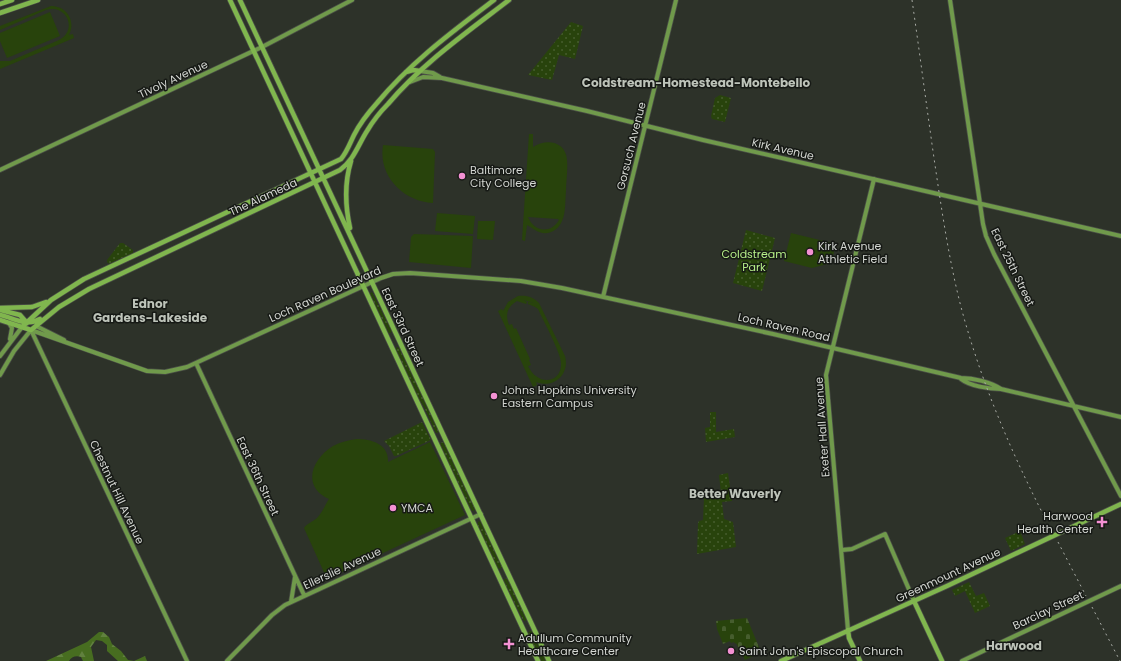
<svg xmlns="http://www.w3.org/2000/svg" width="1121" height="661" viewBox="0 0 1121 661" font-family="Poppins,sans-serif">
<defs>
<pattern id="green-dots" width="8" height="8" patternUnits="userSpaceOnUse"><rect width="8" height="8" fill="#28430c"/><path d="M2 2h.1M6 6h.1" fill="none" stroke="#465d2e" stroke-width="1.8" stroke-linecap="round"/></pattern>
<pattern id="forest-firs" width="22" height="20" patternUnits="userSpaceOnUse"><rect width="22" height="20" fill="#476d20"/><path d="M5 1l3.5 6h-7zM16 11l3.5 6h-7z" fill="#61813f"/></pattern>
<pattern id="cemetery-stones" width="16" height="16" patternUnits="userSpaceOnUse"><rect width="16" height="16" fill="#28430c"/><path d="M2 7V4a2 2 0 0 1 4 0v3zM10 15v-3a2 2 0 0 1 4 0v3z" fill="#465d2e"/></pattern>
</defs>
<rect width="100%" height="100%" fill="#2d3229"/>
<path fill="url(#green-dots)" d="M571 22 583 26 575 59 559 55 552 80 528 75Z
M720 95 731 98 725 122 712 119 711 116 715 98Z
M746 230 775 238 762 291 733 283Z
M120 243H123L133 250V253L109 264 107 262V260Z
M372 292 387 322 393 331 388 334 369 294Z
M397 347 399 348 406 362 410 368 440 432 436 433 424 407 418 398 395 349Z
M710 412H716V432L734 429 735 437 706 442 705 428 710 427Z
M422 422 431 440 396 456H394L389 446 384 441Z
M442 442 444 443C454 466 468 486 475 510L472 511 459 487 440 444Z
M728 473 732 501 722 502 724 519 733 522 736 547 697 554 698 523 699 521 703 520 704 498H710L713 493H721L719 475Z
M480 521 483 523 503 567 498 569 477 526 478 522Z
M1020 531 1025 544 1011 551 1005 538Z
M508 578 528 619 525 621 523 620 503 580Z
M969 582 976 596 984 593 990 606 975 613 965 591 955 596 952 590Z
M533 630 547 661H540L527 633Z"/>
<path fill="url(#forest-firs)" d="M99 632H103L109 637 112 644 121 651 128 660 134 661 145 656 147 661H118L107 651V645L102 641 96 640 91 647 94 661H83L81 657C76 655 71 657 69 661H46L87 642Z"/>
<path fill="url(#cemetery-stones)" d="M747 618 761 652 745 660 736 643 735 644 734 642 731 643 730 641 723 644 717 629 716 621Z"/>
<path fill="#28430c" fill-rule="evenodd" d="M51 6C67 6 76 21 69 35L73 34 74 38 0 69V61H10L59 40C78 30 67 4 46 10L0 30V26Z
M50 12 60 36 7 58 0 41V33Z
M529 134H533V147C546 138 566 141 567 160 568 170 566 181 566 191 565 200 566 213 562 221 560 226 556 230 551 232 541 236 534 229 527 225L525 241 522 240ZM528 217 558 219 559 220C551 234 534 232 528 217Z
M383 145 433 149 435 152 433 203C403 201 378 176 383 145Z
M437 213 475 216 473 234 435 231Z
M478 221H495L493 240 477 239Z
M791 233 836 244 831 263 812 268 784 261Z
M414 234 473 236 471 268 409 262 411 237Z
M518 296C527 295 533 297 539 303L565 356C570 374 554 389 536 382L537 385 533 387 498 311 502 309 503 311 508 302ZM524 300 533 303 528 302V304L535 307 538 309C543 320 561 353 561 363 562 383 538 387 528 366L531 365 529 360 530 359 516 328 514 329 512 324 509 325C505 315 507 307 517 301L526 304 527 302Z
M357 439C371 439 389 444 388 462L430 442 465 515 327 579 304 528C307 523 313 522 317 518 322 513 325 505 329 499 301 486 312 459 333 446 341 442 348 440 357 439Z"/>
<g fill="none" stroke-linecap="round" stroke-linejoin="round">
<defs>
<path id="secondary" d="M950 0 983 224 986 236 994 254 1121 496
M420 71 433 73 440 77
M410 82 423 77 442 78 587 111 703 140 1121 236
M0 170 262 47 352 0
M603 297 676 0
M9 323 12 328 10 339
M36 326 64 340
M31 330 147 371 165 372 187 367 381 278 393 274 410 273 521 281 562 288 773 334 961 378C973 378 991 382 1001 389
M31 330 187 661
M0 356 22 327
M196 363 304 595
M0 375 14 351 31 330
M961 379C970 386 989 389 1001 389L1121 417
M842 550 852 549 885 534 914 601
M291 602 295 577
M848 630 826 375 874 179
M227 661 272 615 285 605 481 514
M962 661 1121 586"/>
<path id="primary" d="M230 0 538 661
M240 0 549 661
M0 4 12 0
M0 13 38 0
M406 72 413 70 420 71
M350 228C345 205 344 184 351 161
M0 308 32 307 46 302
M0 310 20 315 27 323
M0 315C14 318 26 327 40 319
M0 320 31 330 59 307 89 289 340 170C354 160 358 145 367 131 373 121 380 112 388 104 423 63 466 33 509 0
M22 327 51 300 84 279 341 159C347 152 350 143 354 135 360 123 368 113 377 103 411 62 452 32 494 0
M914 601 942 661
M848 630 849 638 860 661
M781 661 947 586 1121 504"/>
</defs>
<use href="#secondary" stroke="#4b5047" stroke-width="5.5"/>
<use href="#primary" stroke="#4b5047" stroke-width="6"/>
<use href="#secondary" stroke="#709a4b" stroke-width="4"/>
<use href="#primary" stroke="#80b64e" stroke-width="4.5"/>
<path stroke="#a8aba5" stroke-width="1" stroke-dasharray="2 4" stroke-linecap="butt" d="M912 0C920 55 927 110 935 165 942 212 949 260 961 307 981 382 1011 452 1046 520
M1058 542 1086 596
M1092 607 1120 661"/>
</g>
<g fill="#f491d3" stroke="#161915" stroke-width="1.5">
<circle cx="462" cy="176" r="4"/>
<circle cx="810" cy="252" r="4"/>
<circle cx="494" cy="396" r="4"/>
<circle cx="393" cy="508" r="4"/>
<path d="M1100 516h4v4h4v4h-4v4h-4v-4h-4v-4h4z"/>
<path d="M507 638h4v4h4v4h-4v4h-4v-4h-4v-4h4z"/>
<circle cx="731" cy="651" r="4"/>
</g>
<g text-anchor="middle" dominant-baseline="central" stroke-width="3" stroke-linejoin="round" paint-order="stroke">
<g font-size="11" fill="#d3d6d1" stroke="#161915">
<text transform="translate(173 79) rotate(-25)">Tivoly Avenue</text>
<text transform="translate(631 146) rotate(-76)">Gorsuch Avenue</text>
<text transform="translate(783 149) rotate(13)">Kirk Avenue</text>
<text transform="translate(263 197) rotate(-25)">The Alameda</text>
<text transform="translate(1013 267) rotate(64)">East 25th Street</text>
<text transform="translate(325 294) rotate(-24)">Loch Raven Boulevard</text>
<text transform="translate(403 327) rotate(65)">East 33rd Street</text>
<text transform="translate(784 327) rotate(13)">Loch Raven Road</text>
<text transform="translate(822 427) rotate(-94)">Exeter Hall Avenue</text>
<text transform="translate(258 476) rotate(65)">East 36th Street</text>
<text transform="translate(117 492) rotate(65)">Chestnut Hill Avenue</text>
<text transform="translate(342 568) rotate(-25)">Ellerslie Avenue</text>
<text transform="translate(948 575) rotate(-25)">Greenmount Avenue</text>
<text transform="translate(1048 610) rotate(-25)">Barclay Street</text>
</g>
<g font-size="11" fill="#d3d6d1" stroke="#161915" text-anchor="start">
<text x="470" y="170">Baltimore<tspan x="470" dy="13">City College</tspan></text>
<text x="818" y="246">Kirk Avenue<tspan x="818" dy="13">Athletic Field</tspan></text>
<text x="502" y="390">Johns Hopkins University<tspan x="502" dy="13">Eastern Campus</tspan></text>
<text x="401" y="508">YMCA</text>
<text x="1093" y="516" text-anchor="end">Harwood<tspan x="1093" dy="13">Health Center</tspan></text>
<text x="518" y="638">Adullum Community<tspan x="518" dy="13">Healthcare Center</tspan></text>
<text x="739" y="651">Saint John's Episcopal Church</text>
</g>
<g font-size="11" fill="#b6ee88" stroke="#161915">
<text x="754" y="254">Coldstream<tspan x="754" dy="13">Park</tspan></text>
</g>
<g font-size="12" font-weight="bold" fill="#bdc3b9" stroke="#161915">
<text x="696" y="82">Coldstream-Homestead-Montebello</text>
<text x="150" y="303">Ednor<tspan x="150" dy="14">Gardens-Lakeside</tspan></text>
<text x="735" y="493">Better Waverly</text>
<text x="1014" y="645">Harwood</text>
</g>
</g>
</svg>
